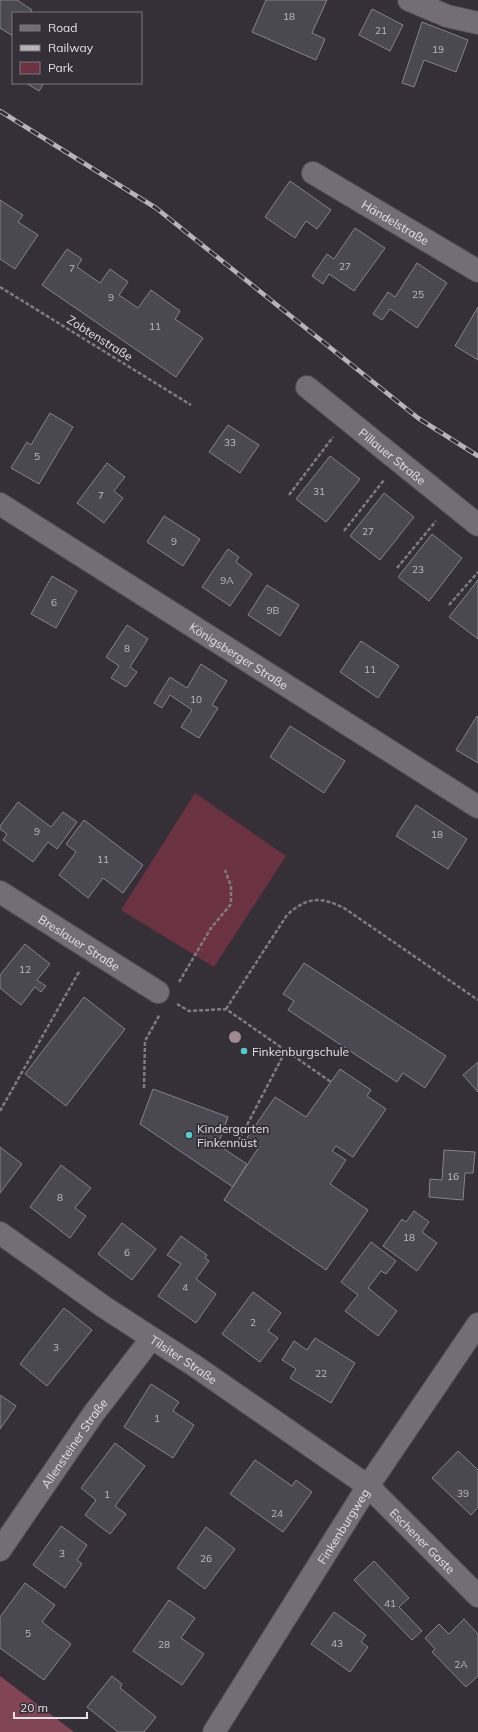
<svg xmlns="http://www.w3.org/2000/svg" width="478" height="1732" viewBox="0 0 478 1732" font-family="Mulish,sans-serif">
<rect width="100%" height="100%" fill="#353037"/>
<path fill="#6b3242" d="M195 793 286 856 214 967 121 910Z"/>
<path fill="#814555" d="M0 1676 74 1732H0Z"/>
<path fill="#4a4951" stroke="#84838c" d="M0 0H17L32 10 30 13H13V36L0 28Z
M266 0H327L312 33 325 39 316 60 252 32Z
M372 9 403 25 390 51 359 35Z
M422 22 468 40 456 72 424 60 414 87 402 83Z
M26 83H44L39 91Z
M290 181 331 210 317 229 306 221 295 238 265 217Z
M0 200 23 215 18 222 38 235 15 269 0 259Z
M355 228 385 248 354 291 329 274 323 284 312 276 327 254 334 259Z
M67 249 82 259 77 267 100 283 110 269 128 282 119 295 138 308 151 290 180 311 175 319 203 338 176 377 42 285Z
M417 263 447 283 417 328 390 309 382 320 373 314 388 292 395 297Z
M478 307V360L455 346Z
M50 413 73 427 39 484 11 468 27 442 31 445Z
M228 425 259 445 240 473 209 452Z
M330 456 360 479 326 522 296 499Z
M107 463 125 477 114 491 123 498 104 523 77 503Z
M384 493 414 517 380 560 350 536Z
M164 516 200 539 183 566 147 542Z
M432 534 462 558 429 601 398 577Z
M228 549 239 557 236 562 252 574 230 606 202 587Z
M52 576 77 591 56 628 31 614Z
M478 580V639L449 617Z
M267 585 299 605 280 636 248 615Z
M127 625 148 639 130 667 137 672 126 687 111 678 119 666 106 657Z
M361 641 399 666 378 698 340 672Z
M201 664 227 681 212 705 218 708 199 738 181 727 192 710 170 695 162 708 154 703 170 677 187 688Z
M477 716 478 717V763L456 750Z
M290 726 345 761 324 793 270 757Z
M18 802 51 827 63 812 77 822 57 849 48 842 33 862 3 840 7 834 0 829V826Z
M416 805 467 839 448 869 396 836Z
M84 820 143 865 123 893 103 878 88 898 59 875 76 852 66 844Z
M25 944 50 964 37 980 46 986 41 992 35 987 21 1005 0 988V975Z
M304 963 446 1056 425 1088 403 1073 397 1082 288 1010 294 1001 283 994Z
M84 997 125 1029 66 1106 25 1074Z
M478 1062V1092L463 1075Z
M340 1069 371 1090 367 1096 386 1109 353 1157 336 1146 332 1151 346 1160 330 1184 368 1210 326 1270 224 1200 259 1147 246 1139 275 1097 306 1117Z
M153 1089 228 1117 218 1145 247 1164 233 1187 140 1124Z
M0 1147 22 1164 0 1193Z
M444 1150 475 1152 473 1173H465L463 1200 429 1197 430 1179 442 1180Z
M61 1165 91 1188 75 1208 86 1216 70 1238 30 1207Z
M414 1211 429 1222 422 1232 437 1243 417 1271 383 1246 402 1219 406 1222Z
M122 1223 156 1249 132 1280 98 1254Z
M181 1236 207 1255 205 1258 209 1261 196 1279 216 1294 196 1323 158 1296 181 1264 167 1255Z
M371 1242 396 1261 386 1274 381 1271 368 1288 397 1311 378 1336 345 1311 358 1295 341 1282Z
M253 1292 281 1313 268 1331 278 1338 260 1362 222 1334Z
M64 1308 92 1330 47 1386 20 1364Z
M315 1338 355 1363 331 1403 290 1378 296 1369 282 1360 294 1341 307 1350Z
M151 1384 179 1402 173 1411 194 1425 173 1458 124 1427Z
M0 1395 16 1406 0 1429Z
M115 1443 145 1466 115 1506 126 1514 110 1534 85 1515 96 1500 81 1488Z
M458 1451 478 1470V1507L471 1515 432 1478Z
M255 1460 292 1486 296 1480 312 1492 283 1532 230 1494Z
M61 1526 87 1545 77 1560 82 1564 65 1588 33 1565Z
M206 1527 235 1549 205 1589 177 1568Z
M374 1561 409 1598 399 1607 422 1631 412 1640 354 1580Z
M25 1583 55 1605 42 1622 71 1644 44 1680 0 1648V1617Z
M169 1600 195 1618 181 1638 204 1654 182 1685 133 1651Z
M334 1612 366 1635 361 1642 368 1647 350 1672 311 1644Z
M464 1619 478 1634V1676L466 1687 432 1652 435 1649 425 1638 439 1624 449 1634Z
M112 1676 122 1684 120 1688 156 1717 144 1732H118L87 1707Z"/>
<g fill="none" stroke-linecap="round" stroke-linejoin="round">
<defs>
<g id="minor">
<path d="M409 0 447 16 478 23"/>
<path id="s1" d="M313 173 478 271"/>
<path id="s2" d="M307 387 478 525"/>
<path id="s3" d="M0 504 478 807"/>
<path id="s4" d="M0 892 158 992"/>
<path id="s5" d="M0 1233 104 1307 195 1366 368 1486 478 1596"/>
<path id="s6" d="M0 1550 94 1413 151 1339"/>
<path id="s7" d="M214 1732 368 1486 478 1324"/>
</g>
</defs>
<use href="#minor" stroke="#504c52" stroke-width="24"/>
<path stroke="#7f7b81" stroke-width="2.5" stroke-dasharray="4 2" stroke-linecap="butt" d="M0 287 191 405
M289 495 333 437
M344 531 384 480
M397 568 436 521
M449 605 478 572
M179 982 211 928 231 904V886L225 870
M177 1004 189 1011 226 1009 331 1082
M226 1009 287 915C307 897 320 896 344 908L478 1000
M144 1088 145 1041 160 1014
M0 1111 80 970
M236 1146 286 1050"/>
<use href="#minor" stroke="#736e75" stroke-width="22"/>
<defs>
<path id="rail" d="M0 111 156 208 418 418 478 456"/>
</defs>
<use href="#rail" stroke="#b7b4b9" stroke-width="4.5"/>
<use href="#rail" stroke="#353037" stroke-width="3" stroke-dasharray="9" stroke-linecap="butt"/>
</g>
<circle fill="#a18991" cx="235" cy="1037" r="6"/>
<g fill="#52cdcf" stroke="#353037" stroke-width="1.5">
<circle cx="244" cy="1051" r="4"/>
<circle cx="189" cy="1135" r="4"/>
</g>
<g text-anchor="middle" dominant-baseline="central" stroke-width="4" stroke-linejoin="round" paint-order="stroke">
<g font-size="10" fill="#bdbac0">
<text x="289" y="16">18</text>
<text x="381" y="30">21</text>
<text x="438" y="49">19</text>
<text x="345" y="266">27</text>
<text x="72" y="268">7</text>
<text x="418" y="294">25</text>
<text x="111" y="297">9</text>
<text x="155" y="326">11</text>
<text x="230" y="442">33</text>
<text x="37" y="456">5</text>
<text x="319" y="491">31</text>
<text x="101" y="495">7</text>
<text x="368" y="531">27</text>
<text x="174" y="541">9</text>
<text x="418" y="569">23</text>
<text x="227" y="580">9A</text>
<text x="54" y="602">6</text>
<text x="273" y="610">9B</text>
<text x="127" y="648">8</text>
<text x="370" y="669">11</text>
<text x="196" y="699">10</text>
<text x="37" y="831">9</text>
<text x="437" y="834">18</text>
<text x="103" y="859">11</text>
<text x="25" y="969">12</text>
<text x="453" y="1176">16</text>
<text x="60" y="1197">8</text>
<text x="409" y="1237">18</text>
<text x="127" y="1252">6</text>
<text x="185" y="1287">4</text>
<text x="253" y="1322">2</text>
<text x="56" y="1347">3</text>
<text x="321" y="1373">22</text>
<text x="157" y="1418">1</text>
<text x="463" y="1493">39</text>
<text x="107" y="1494">1</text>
<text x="277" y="1513">24</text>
<text x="62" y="1553">3</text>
<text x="206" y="1558">26</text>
<text x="390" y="1603">41</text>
<text x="28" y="1633">5</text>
<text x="337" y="1643">43</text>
<text x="164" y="1644">28</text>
<text x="461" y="1664">2A</text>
</g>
<g font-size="12" fill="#e3e0e5" stroke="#353037">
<text stroke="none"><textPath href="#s1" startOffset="96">Händelstraße</textPath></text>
<text transform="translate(100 338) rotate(32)">Zobtenstraße</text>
<text stroke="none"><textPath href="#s2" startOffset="110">Pillauer Straße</textPath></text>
<text stroke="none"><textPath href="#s3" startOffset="283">Königsberger Straße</textPath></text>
<text stroke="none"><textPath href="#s4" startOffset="94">Breslauer Straße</textPath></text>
<text stroke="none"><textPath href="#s5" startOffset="223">Tilsiter Straße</textPath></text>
<text stroke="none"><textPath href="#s6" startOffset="130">Allensteiner Straße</textPath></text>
<text stroke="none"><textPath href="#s7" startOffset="243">Finkenburgweg</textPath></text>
<text stroke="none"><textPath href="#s5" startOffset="524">Eschener Gaste</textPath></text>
</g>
<g font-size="12" fill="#e3e0e5" stroke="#353037" text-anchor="start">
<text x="252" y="1051">Finkenburgschule</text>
<text x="197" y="1128">Kindergarten<tspan x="197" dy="14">Finkennüst</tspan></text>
</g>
</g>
<rect x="12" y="12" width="130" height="72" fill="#353037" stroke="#7b767d"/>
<rect x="20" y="25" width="20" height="6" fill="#736e75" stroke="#7b767d"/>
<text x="48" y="32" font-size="12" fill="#e3e0e5">Road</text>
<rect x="20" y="45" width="20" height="6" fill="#b7b4b9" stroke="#7b767d"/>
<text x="48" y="52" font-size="12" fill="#e3e0e5">Railway</text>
<rect x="20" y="62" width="20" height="12" fill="#6b3242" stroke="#7b767d"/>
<text x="48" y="72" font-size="12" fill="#e3e0e5">Park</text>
<path d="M14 1712v6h73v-6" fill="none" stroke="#e3e0e5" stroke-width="2"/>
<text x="20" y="1712" font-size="12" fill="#e3e0e5" stroke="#353037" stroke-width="3" paint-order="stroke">20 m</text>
</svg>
